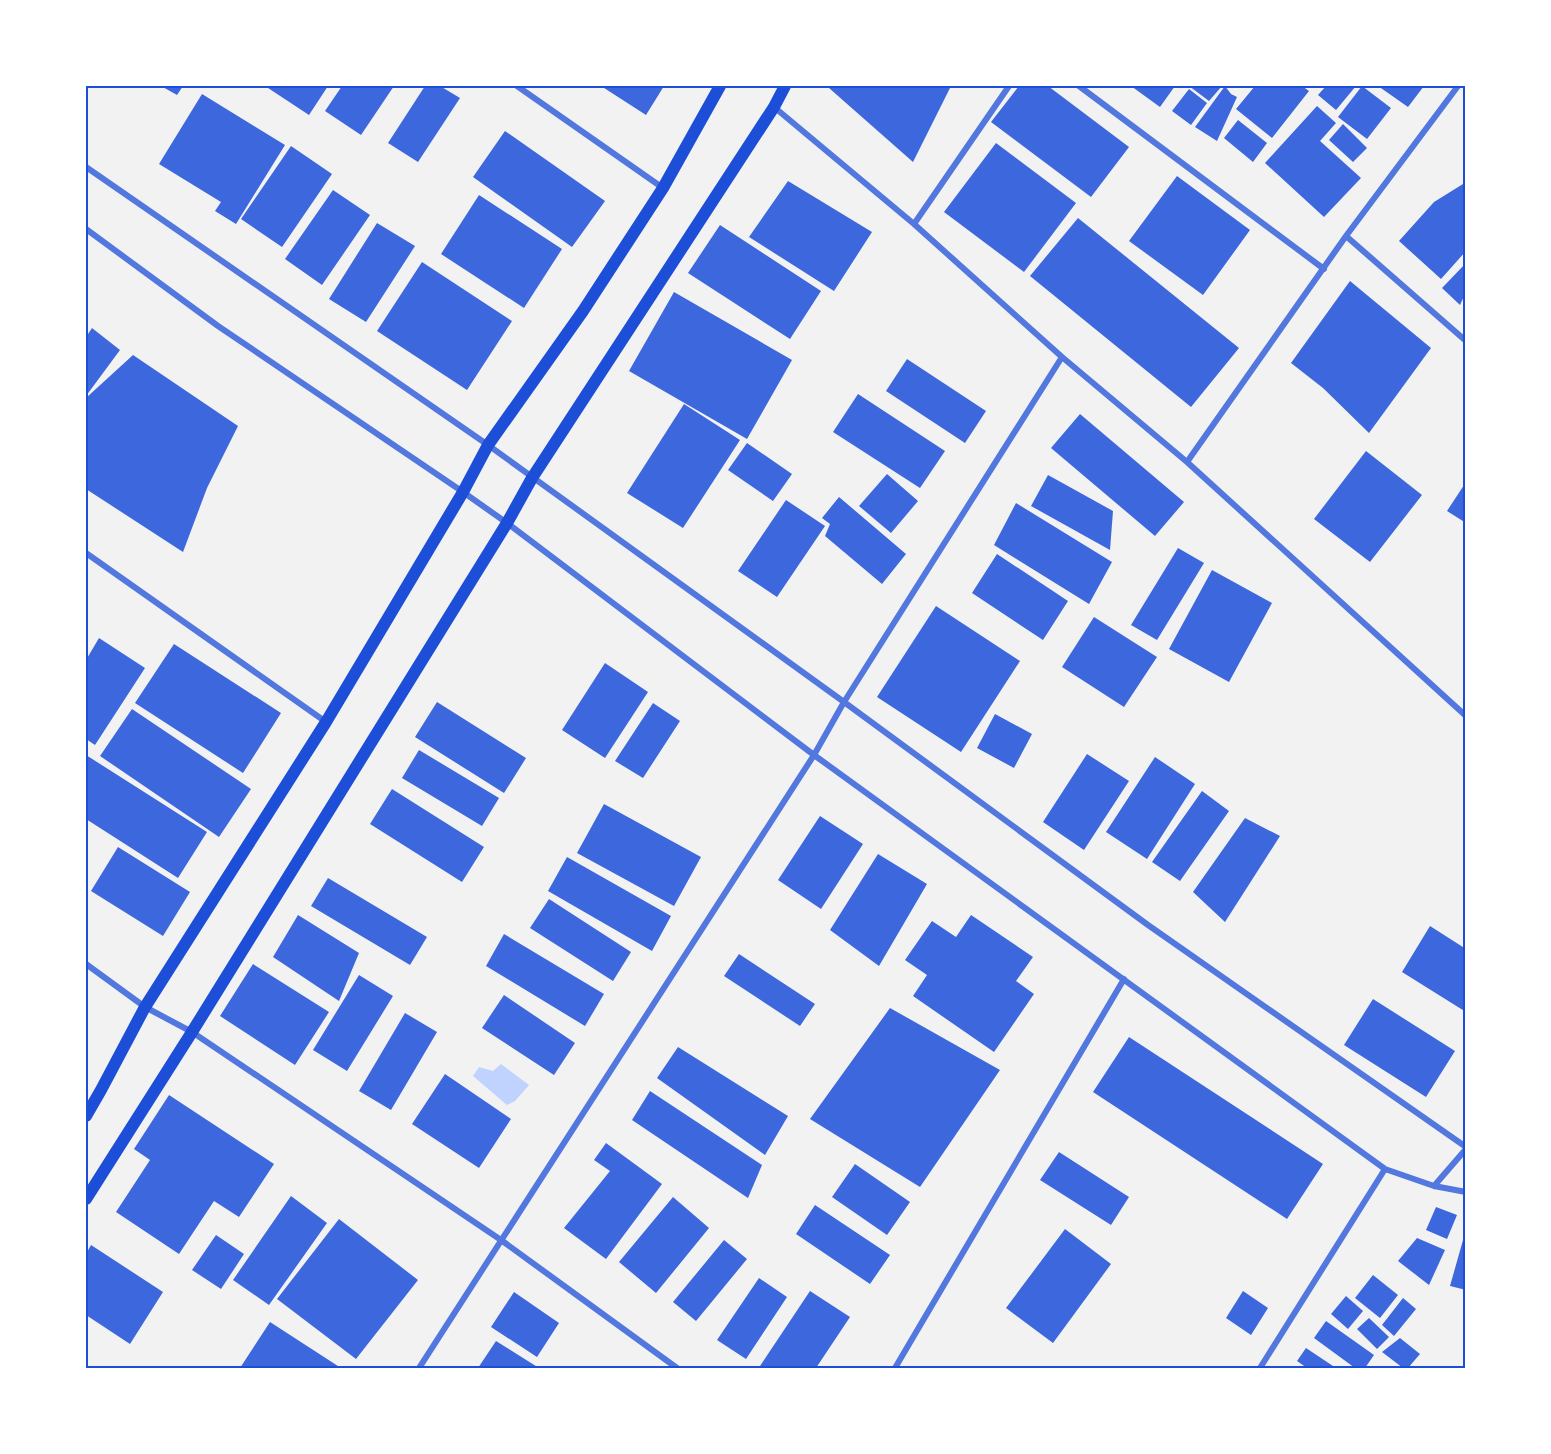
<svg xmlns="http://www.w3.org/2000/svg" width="1551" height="1454" viewBox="0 0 1551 1454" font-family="Arial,sans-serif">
<rect width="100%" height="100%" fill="#f2f2f2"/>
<path fill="#bfd3fe" d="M501 1064 529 1085 515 1101 507 1105 473 1076 479 1067 493 1071Z"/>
<path fill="#3d67dc" d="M161 86H183L177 95Z
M265 86H328L309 115Z
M342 86H394L361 135 325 111Z
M425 86H440L460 98 418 162 388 143Z
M601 86H664L646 115Z
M830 86H951L913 162 829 88Z
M1019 86H1048L1129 147 1091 197 991 122Z
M1131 86H1175L1160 107Z
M1189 86H1222L1209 101Z
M1225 86 1231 94 1237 97 1217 141 1195 127Z
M1255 86H1302L1309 91 1272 138 1236 109Z
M1326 86H1356L1336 110 1318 95Z
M1362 86 1391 108 1367 139 1338 117Z
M1378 86H1424L1408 107Z
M1189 89 1207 103 1191 125 1172 111Z
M202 94 285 145 236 224 215 211 221 202 159 164Z
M1317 106 1336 123 1320 141 1361 178 1324 217 1265 163Z
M1238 120 1267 143 1253 162 1224 138Z
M1343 124 1367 148 1353 162 1329 140Z
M505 131 605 201 572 247 473 177Z
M996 143 1076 203 1024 272 944 212Z
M291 146 332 174 282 247 241 219Z
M1177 176 1250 230 1203 295 1129 241Z
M788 181 872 232 834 291 749 237Z
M1463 184 1466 186V251L1441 279 1399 241 1434 202Z
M333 190 370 215 322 285 285 259Z
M479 195 562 249 524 308 441 254Z
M1078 218 1239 348 1191 407 1030 276Z
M377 223 415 246 366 322 329 299Z
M720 225 821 291 790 339 688 273Z
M422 262 512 321 467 390 377 331Z
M1466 263V292L1460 305 1442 288Z
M1350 281 1431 348 1369 433 1323 388 1291 363Z
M674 292 792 360 747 439 629 371Z
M92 328 120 350 86 396V337Z
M133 355 238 426 207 488 183 552 86 489V398Z
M907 359 986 411 965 443 886 391Z
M858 394 945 451 920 488 833 432Z
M684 404 740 440 683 528 627 493Z
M1080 414 1184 502 1155 536 1051 448Z
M747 443 792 474 773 501 728 470Z
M1366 451 1422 495 1370 562 1314 519Z
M887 474 918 501 891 533 859 506Z
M1048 475 1113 511 1110 550 1031 506Z
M1466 482V523L1447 511Z
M839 497 906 554 882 584 825 536 830 524 822 518Z
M786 500 825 526 777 597 738 571Z
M1016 503 1112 562 1089 604 994 545Z
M1178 548 1204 563 1157 640 1131 625Z
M997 554 1068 601 1043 640 972 593Z
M1212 570 1272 603 1229 682 1169 649Z
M936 606 1020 661 961 752 877 697Z
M1094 617 1157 657 1124 707 1062 667Z
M99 638 145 668 95 745 86 739V660Z
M174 644 281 713 243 773 135 703Z
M605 663 648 692 605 758 562 730Z
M437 702 526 758 504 793 415 737Z
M653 703 680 721 643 778 615 761Z
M132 709 251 789 219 837 100 756Z
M995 714 1032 734 1014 768 977 748Z
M419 750 499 798 482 826 402 778Z
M1087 754 1129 781 1084 850 1043 822Z
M86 755 207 832 178 878 86 819Z
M1155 757 1195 784 1147 859 1106 832Z
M392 789 484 847 462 882 370 824Z
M1202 791 1229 811 1180 881 1152 862Z
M604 804 701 857 674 906 577 853Z
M820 816 863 844 821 909 778 880Z
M1245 818 1280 836 1225 922 1193 892Z
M118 847 190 892 163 936 91 891Z
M878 854 927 884 879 966 830 930Z
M567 857 671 916 652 951 548 891Z
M328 878 427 937 410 965 311 906Z
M549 899 631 952 613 981 530 928Z
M298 915 359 953 339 1001 273 957Z
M971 915 1033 957 1016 981 1034 994 994 1052 913 996 927 975 905 960 932 921 956 937Z
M1430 926 1466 949V1012L1402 972Z
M504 934 604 994 585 1026 486 966Z
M739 954 815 1004 800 1026 724 976Z
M253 964 329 1012 295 1065 220 1016Z
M359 975 393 996 347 1071 313 1050Z
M504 995 575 1043 554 1075 482 1028Z
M1373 999 1455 1051 1426 1097 1344 1045Z
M890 1008 1000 1070 920 1187 810 1119Z
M405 1013 437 1032 391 1110 359 1091Z
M1129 1037 1323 1164 1287 1219 1093 1092Z
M678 1047 788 1116 765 1155 657 1078Z
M445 1074 511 1119 479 1168 412 1124Z
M650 1091 762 1165 748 1198 632 1120Z
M169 1095 274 1164 239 1217 214 1201 179 1254 116 1212 150 1160 134 1149Z
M606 1143 662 1184 606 1259 564 1228 610 1171 594 1160Z
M1059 1152 1129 1197 1111 1225 1040 1180Z
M855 1164 910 1202 887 1235 832 1197Z
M291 1196 327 1223 269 1305 233 1280Z
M673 1197 709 1228 656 1293 619 1262Z
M815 1205 890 1255 870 1284 796 1234Z
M1436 1207 1457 1215 1447 1239 1426 1230Z
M339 1219 418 1280 356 1359 277 1299Z
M1065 1229 1111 1264 1053 1343 1006 1308Z
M1465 1233H1466V1290L1450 1286Z
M216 1235 244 1254 221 1289 192 1270Z
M1417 1238 1445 1250 1429 1285 1398 1261Z
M724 1240 747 1259 696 1321 673 1302Z
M91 1245 163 1292 130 1344 86 1315V1254Z
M1373 1275 1398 1295 1380 1318 1355 1298Z
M759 1278 787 1297 746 1359 717 1340Z
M810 1291 850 1317 816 1368H764L760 1366Z
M1243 1291 1268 1308 1251 1335 1226 1318Z
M514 1292 559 1323 537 1357 491 1327Z
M1346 1296 1363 1311 1348 1329 1331 1314Z
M1403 1298 1416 1309 1394 1336 1382 1325Z
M1369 1318 1389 1337 1377 1349 1357 1329Z
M1326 1321 1374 1355 1365 1368H1355L1314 1338Z
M270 1322 341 1368H240Z
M1400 1338 1420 1354 1408 1368H1403L1382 1352Z
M496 1341 539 1368H478Z
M1306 1348 1336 1368H1307L1297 1361Z"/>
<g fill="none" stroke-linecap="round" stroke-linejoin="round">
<path stroke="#5277de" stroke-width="6" d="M517 86 663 188
M1079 86 1324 269
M774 107 914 224 1062 357 1187 462 1466 716
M86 167 488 445 844 702 1148 925 1466 1147
M914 224 1009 86
M86 229 218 326 463 492 507 523 814 755 1385 1169 1434 1186 1466 1192
M1346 236 1466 341
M1187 462 1346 236 1458 86
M86 553 326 722
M86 964 145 1007 192 1032 501 1240 677 1368
M1434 1186 1466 1149
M419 1368 814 755 844 702 1062 357
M895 1368 1124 979
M1260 1368 1385 1169"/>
<path stroke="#1d4ed8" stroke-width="12" d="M86 1116 101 1090 145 1007 326 722 463 492 488 445 583 311 663 188 720 86
M86 1199 192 1032 507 523 532 478 774 107 785 86"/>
</g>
<rect width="1551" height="1454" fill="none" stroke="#ffffff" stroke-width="174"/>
<rect x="87" y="87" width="1377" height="1280" fill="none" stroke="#1d4ed8" stroke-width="2"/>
</svg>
